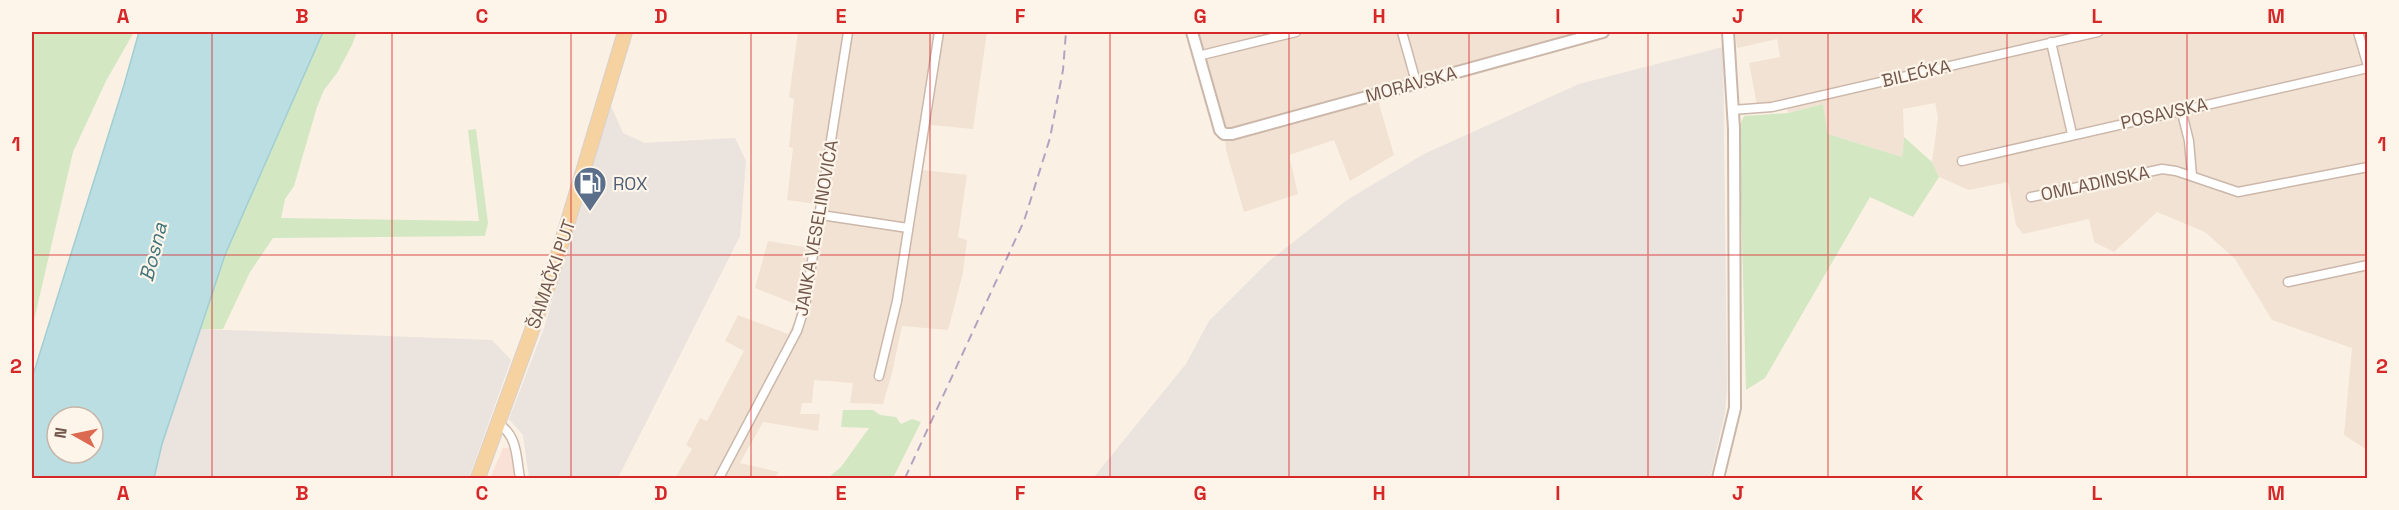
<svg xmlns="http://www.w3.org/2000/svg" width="2399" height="510" viewBox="0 0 2399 510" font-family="'Space Grotesk',sans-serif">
<rect width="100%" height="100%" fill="#faf1e4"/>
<path fill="#f2e2d3" d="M798 32H987L973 129 931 125 923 170 967 175 958 237 967 240 963 273 948 330 902 326 892 373 883 404 850 403 853 383 814 380 812 403H802L800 414H820L818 431 763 422 740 463 779 472 774 478H675L692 449 686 445 700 418 707 421 744 351 725 341 738 315 788 334 794 323 798 305 755 288 768 241 811 248 817 204 787 200 793 148 789 147 794 99 789 97Z
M1197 32H1597L1375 90 1394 155 1350 181 1334 140 1289 155 1298 194 1244 212 1226 150 1223 121Z
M1735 32H2367V450L2344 435 2352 348 2272 320 2235 259 2205 232 2157 212 2114 252 2094 242 2089 219 2023 234 2016 225 2008 182 1969 190 1939 177 1932 162 1938 118 1935 103 1903 109 1904 137 1902 157 1828 134 1823 104 1788 113 1786 102 1757 105 1749 63 1780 57 1777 39 1737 48Z"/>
<path fill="#fae1d8" d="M511 447 515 478H490L503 448Z"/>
<path fill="#eae3de" d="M1723 47 1727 387 1725 413 1710 478H1093L1186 364 1209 321 1268 262 1347 200 1424 154 1579 84Z
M611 106 623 133 645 143 735 138 746 161 740 236 618 478H529L523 435 509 419 544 328Z
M200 329 492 340 511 360 469 478H154L162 444Z"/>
<path fill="#d3e7c3" d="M32 32H134L106 81 73 152 32 329Z
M323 32H357L352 45 337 73 324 90 317 107 294 186 285 199 281 218 479 221 468 130 476 129 488 223 485 236 273 238 250 272 223 329H200L233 234Z
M1823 104 1828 134 1902 157 1904 137 1932 162 1939 177 1913 217 1870 197 1765 378 1746 390 1739 127 1744 116 1788 113Z
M843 410H873L880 415 896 417 901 424 912 419 921 422 893 478H828L841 467 869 428 841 427Z"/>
<path fill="#badee2" stroke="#a1ced3" stroke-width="1.5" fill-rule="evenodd" d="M139 32H323L225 255 162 444 154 478H32V378L124 85ZM57 417H93V453H57Z"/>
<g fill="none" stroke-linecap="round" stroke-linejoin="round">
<defs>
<path id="minor" d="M1402 32 1416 82
M2358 32 2368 66
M2051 42 2072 134
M1198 56 1296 32
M2181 109 2189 141 2192 176
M1732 110 1772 107 2098 32
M1962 161 2368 68
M2031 197 2162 169 2176 171 2238 192 2368 167
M821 215 908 228
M2288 282 2368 265
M879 376 897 301 939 32
M499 424C518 437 516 457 520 478
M719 478 797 331 805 306 848 32"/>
<path id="tertiary" d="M1192 32 1220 130 1224 134H1232L1603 32
M1718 478 1735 408 1734 129 1728 32"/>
<path id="primary" d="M478 478 550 281 625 32"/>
</defs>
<use href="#minor" stroke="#cbb8ab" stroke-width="11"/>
<use href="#tertiary" stroke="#cbb8ab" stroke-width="14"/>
<use href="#primary" stroke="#d7d0cd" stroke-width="16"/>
<use href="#minor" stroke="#fff" stroke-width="8"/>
<use href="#tertiary" stroke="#fff" stroke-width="10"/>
<use href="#primary" stroke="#f5d2a0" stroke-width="14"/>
<path stroke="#b3a3c3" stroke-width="2" stroke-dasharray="9 6" stroke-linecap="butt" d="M905 478 1024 221 1050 138 1063 70 1066 32"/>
</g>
<path fill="none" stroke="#d62828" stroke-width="1.5" stroke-opacity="0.55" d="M212 32V478M392 32V478M571 32V478M751 32V478M930 32V478M1110 32V478M1289 32V478M1469 32V478M1648 32V478M1828 32V478M2007 32V478M2187 32V478M32 255H2368"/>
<defs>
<symbol id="fuel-pin" viewBox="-11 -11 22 30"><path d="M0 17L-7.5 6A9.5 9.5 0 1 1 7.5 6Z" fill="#5c6f8a" stroke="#fef5ea"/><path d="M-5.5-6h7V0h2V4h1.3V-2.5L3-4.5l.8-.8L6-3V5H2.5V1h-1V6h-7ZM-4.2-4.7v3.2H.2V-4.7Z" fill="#fff"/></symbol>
</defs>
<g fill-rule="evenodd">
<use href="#fuel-pin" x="571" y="164" width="38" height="52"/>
</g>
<g text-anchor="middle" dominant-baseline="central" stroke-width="4.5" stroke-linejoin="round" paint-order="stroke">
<g font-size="18" fill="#71574b" stroke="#fef5ea">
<text transform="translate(1916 73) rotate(-13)">BILEĆKA</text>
<text transform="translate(1411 84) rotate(-15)">MORAVSKA</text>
<text transform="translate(2164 113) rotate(-13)">POSAVSKA</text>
<text transform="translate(2095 183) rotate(-12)">OMLADINSKA</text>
<text transform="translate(816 228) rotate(-80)">JANKA VESELINOVIĆA</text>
<text transform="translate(551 274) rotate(-71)">ŠAMAČKI PUT</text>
</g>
<g font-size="18" fill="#4e5e75" stroke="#fef5ea" text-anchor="start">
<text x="613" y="183">ROX</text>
</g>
<g font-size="20" font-style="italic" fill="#43757c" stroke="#fef5ea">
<text transform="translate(153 252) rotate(-76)">Bosna</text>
</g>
</g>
<rect width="2399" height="510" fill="none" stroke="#fef5ea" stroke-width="66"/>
<g transform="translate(75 435) rotate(279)"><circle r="28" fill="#fef5ea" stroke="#c6b6aa" stroke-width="1.5"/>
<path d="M0-4.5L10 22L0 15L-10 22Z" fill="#dc6a51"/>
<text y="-9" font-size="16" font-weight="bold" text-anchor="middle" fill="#71574b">N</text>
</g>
<rect x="33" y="33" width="2333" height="444" fill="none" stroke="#d62828" stroke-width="2"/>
<g font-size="20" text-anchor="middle" font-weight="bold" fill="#d62828">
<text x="123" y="23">A</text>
<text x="302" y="23">B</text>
<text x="482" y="23">C</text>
<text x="661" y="23">D</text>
<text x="841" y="23">E</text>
<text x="1020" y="23">F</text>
<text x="1200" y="23">G</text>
<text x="1379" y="23">H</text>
<text x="1558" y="23">I</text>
<text x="1738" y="23">J</text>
<text x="1917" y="23">K</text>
<text x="2097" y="23">L</text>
<text x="2276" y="23">M</text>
<text x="16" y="151">1</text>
<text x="2382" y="151">1</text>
<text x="16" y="373">2</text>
<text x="2382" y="373">2</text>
<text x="123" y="500">A</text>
<text x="302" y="500">B</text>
<text x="482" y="500">C</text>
<text x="661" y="500">D</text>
<text x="841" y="500">E</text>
<text x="1020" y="500">F</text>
<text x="1200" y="500">G</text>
<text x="1379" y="500">H</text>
<text x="1558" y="500">I</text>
<text x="1738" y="500">J</text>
<text x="1917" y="500">K</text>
<text x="2097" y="500">L</text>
<text x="2276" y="500">M</text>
</g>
</svg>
